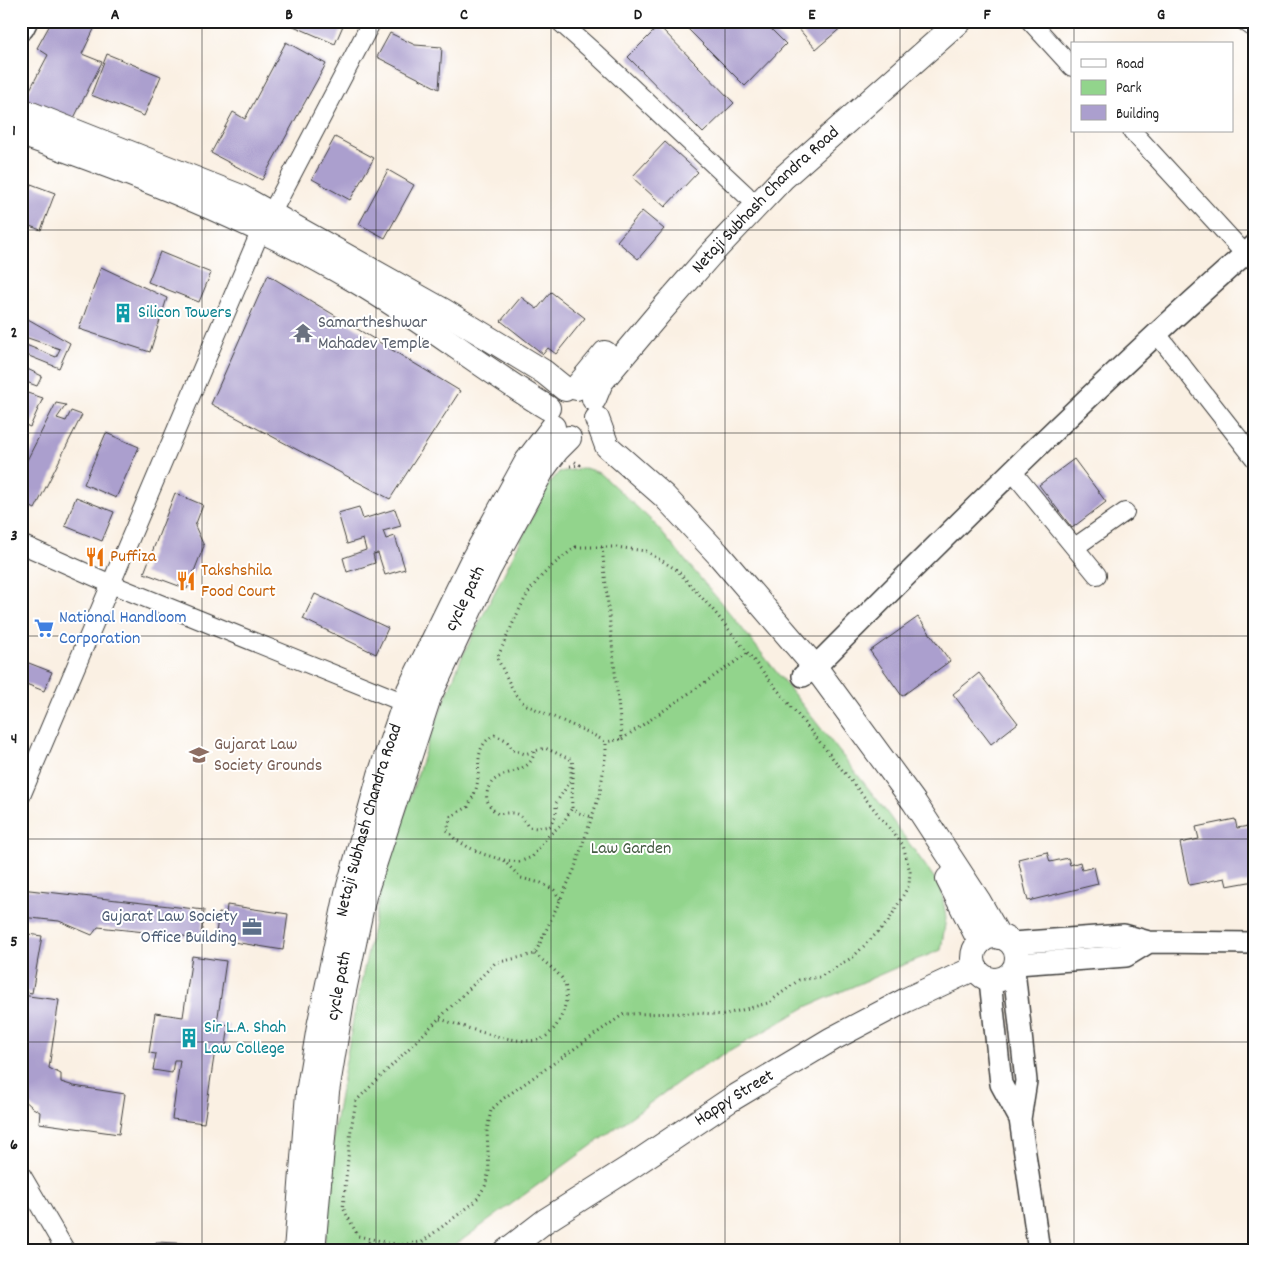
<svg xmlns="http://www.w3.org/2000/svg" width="1276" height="1272" viewBox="0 0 1276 1272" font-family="Dekko,sans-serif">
<rect width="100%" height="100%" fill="#fff"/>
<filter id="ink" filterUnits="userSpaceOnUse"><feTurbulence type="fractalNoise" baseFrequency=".02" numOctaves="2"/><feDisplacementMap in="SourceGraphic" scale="10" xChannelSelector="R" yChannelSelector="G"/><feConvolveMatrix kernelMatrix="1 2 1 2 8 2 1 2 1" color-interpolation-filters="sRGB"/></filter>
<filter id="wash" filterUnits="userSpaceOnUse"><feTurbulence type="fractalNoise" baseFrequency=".0096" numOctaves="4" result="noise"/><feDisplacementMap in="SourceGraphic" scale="20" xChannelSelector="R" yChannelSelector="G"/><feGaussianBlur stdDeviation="1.12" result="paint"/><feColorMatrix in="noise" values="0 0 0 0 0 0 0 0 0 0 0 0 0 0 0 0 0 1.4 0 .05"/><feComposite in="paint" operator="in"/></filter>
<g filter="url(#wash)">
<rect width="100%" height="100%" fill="#faf0e3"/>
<path fill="#92d48c" stroke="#577854" d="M585 468 600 473 652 521 733 617 879 802 941 887 946 918 941 950 893 969 806 1007 687 1076 447 1251H324L334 1130 353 1020 382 885 427 745 461 659 549 484 559 472Z"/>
<g id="blocks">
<path fill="#ab9fce" d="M52 21H98L82 54 102 62 72 122 25 99 48 55 37 48Z
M282 21H345L335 44Z
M680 21H763L786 44 745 86Z
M792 21H849L816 49Z
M659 26 734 103 703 133 628 57Z
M390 33 415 45 442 47 439 89 377 57Z
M286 42 326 64 262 180 211 153 233 112 245 119Z
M107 54 161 76 144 116 91 95Z
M335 137 374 158 350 200 312 179Z
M665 142 698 172 665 207 632 177Z
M388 170 414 185 385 238 359 224Z
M31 184 55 193 41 230 21 223V209Z
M642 211 664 229 638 259 617 241Z
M160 252 211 273 199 302 148 282Z
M101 267 167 298 150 352 79 329Z
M268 275 460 391 390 499 211 404Z
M551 292 585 318 556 354 548 348 543 354 501 321 521 297 537 309Z
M28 319 70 343 59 368 24 354 21 358V343L56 357 60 349 22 336Z
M21 366 42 376 37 386 21 380Z
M21 391 43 398 30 427 21 423Z
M56 403 66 405 57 418 66 421 71 411 82 415 35 509 21 502V472Z
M106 433 139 447 116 498 84 484Z
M1074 459 1106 502 1072 528 1039 485Z
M175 493 203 505 195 526 204 546 187 589 144 573Z
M76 497 114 512 102 541 65 526Z
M359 507 363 519 395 509 401 526 383 531 386 539 395 536 405 569 385 575 378 553 373 554 375 563 347 572 343 558 366 550 363 539 347 544 338 513Z
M315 594 388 628 376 654 303 619Z
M918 617 950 661 902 696 870 651Z
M21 660 52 672 44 691 21 682Z
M979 673 1018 723 991 744 953 694Z
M1235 819 1237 828 1255 825V877L1249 882 1227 886 1225 878 1189 885 1180 843 1199 839 1196 827Z
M1047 852 1050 862 1068 858 1070 865 1080 862 1082 870 1094 867 1098 884 1028 901 1018 859Z
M21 889 204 910 201 938 98 927 92 935 59 921 21 917Z
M227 905 288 914 283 950 215 939 219 913 226 914Z
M21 933 42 936 32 993 21 991Z
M192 956 226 961 217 1023 229 1025 225 1052 215 1050 204 1123 172 1119 180 1060H174L172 1073 153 1070 156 1054 149 1053 155 1013 183 1017Z
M21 995 59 1000 49 1068 61 1074V1082L74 1086 125 1094 119 1134 39 1123 40 1112 33 1108 21 1097Z
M156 1242 256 1247 255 1251H156Z"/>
</g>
</g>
<g filter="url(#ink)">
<use href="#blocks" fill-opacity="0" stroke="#3d3c3a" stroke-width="1"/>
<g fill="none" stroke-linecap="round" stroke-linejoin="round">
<defs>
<path id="minor" d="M559 21 596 54 746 195
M1030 21 1072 67
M1244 21 1255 29
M1132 131 1245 254
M1157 334 1255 459
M1012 471 1097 575
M21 544 111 584 405 703
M1075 547 1125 512
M21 796 261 230 271 214 372 21
M21 1174 66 1251"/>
<path id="tertiary" d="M803 676 815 667C958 523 1102 380 1255 245
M1012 943 1124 935 1149 942 1255 943
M1017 964 1126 956 1149 942
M1014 970 1026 1081 1020 1119 1039 1251
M990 980 1001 1084 1020 1119"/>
<g id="secondary">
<path d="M21 110 241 197 444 311 544 372 565 389"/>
<path d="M21 134C136 174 251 219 356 281 423 320 482 368 548 408"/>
<path d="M576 388 605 353"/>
<path id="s1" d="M594 399 601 382 660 312 710 255 783 178 960 21"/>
<path d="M597 419 607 446 664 496 718 554 815 667 914 802 978 900 999 937"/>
<path d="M948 879 980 942"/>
<circle cx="995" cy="958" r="22"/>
<path id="s2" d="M296 1251 308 1093 319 1027 347 893 380 775 409 690 471 563 527 461 553 427"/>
<path d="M313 1251 327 1092 342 1000 364 896 429 697 489 569 543 469 557 450 569 438"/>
<path id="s3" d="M506 1251 545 1221 635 1164 730 1100 832 1039 906 1000 975 968"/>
</g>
<path id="primary" d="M21 27 24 21"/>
</defs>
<use href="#minor" stroke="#3d3c3a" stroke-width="20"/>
<use href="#tertiary" stroke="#3d3c3a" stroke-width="24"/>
<use href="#secondary" stroke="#3d3c3a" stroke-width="26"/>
<use href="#primary" stroke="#3d3c3a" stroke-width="29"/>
<path stroke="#3d3c3a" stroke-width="3" stroke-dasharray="1 4" stroke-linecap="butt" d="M570 466 580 465 572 460
M576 547H616L646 551 677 570 713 610 903 845 910 872 909 885 888 922 853 957 820 977 799 980 768 1003 723 1015 701 1013 624 1014 504 1098 491 1110 487 1131 489 1171 485 1186 475 1202 422 1242 400 1245 358 1236 343 1208 351 1129 356 1101 495 963 535 954 574 870 600 793 606 752V742L590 733 524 704 515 694 497 658C507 638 515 616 526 597 537 577 558 560 576 547Z
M602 547 622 739 606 742
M622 739 748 653
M535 752C533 757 531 762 527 765 513 775 489 773 487 794 485 801 492 810 498 814 514 812 520 811 528 827L537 828 550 826 556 815V803L571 780V763
M504 860 519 862 532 857 548 836 563 823 572 808
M560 899 554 890 541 883 521 878 503 860 483 854 468 847 455 839 447 830 451 816 468 807C471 800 476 792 477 785 481 766 473 745 495 735L506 740 513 750 525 754 545 748 572 760C575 777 571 791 572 808L579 813 592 817
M440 1019C462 1026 519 1047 541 1039 559 1032 573 997 563 980 560 974 541 959 535 954
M364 1251 371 1238"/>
<use href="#minor" stroke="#fff" stroke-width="18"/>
<use href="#tertiary" stroke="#fff" stroke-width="21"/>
<use href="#secondary" stroke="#fff" stroke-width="24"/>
<use href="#primary" stroke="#fff" stroke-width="26"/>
</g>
</g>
<path fill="none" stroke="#1c1c1c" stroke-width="1" stroke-opacity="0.55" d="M202 21V1251M376 21V1251M551 21V1251M725 21V1251M900 21V1251M1074 21V44M1074 131V1251M21 230H1255M21 433H1255M21 636H1255M21 839H1255M21 1042H1255"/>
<defs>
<symbol id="building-bare" viewBox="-9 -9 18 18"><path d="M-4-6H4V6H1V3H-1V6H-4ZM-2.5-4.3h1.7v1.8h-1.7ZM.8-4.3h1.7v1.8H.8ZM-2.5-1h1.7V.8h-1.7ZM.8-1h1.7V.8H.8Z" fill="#0f9aa8" stroke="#fff" stroke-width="2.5" paint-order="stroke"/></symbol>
<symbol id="temple-bare" viewBox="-9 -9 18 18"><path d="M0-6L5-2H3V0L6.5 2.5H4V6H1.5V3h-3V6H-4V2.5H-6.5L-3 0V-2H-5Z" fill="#6b7280" stroke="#fff" stroke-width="2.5" paint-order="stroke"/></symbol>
<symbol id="restaurant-bare" viewBox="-9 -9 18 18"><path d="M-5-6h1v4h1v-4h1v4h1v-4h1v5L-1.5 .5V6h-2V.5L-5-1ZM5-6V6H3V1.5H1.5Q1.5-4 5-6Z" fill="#e8710a" stroke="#fff" stroke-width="2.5" paint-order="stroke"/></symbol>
<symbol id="supermarket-bare" viewBox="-9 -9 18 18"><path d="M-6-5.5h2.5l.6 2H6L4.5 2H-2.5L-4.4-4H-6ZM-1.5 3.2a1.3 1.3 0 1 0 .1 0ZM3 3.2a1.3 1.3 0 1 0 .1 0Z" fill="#3f7fe0" stroke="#fff" stroke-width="2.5" paint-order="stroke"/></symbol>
<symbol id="university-bare" viewBox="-9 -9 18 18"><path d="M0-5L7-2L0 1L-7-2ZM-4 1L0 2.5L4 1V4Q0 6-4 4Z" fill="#8d6e63" stroke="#fff" stroke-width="2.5" paint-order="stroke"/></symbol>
<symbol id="office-bare" viewBox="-9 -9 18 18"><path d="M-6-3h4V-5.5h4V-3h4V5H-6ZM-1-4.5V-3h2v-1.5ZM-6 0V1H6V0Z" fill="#5c6f8a" stroke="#fff" stroke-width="2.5" paint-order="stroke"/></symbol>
</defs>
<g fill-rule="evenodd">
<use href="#building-bare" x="109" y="299" width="28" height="28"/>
<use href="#temple-bare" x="289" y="319" width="28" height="28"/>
<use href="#restaurant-bare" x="81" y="543" width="28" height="28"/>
<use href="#restaurant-bare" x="172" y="567" width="28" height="28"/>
<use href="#supermarket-bare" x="30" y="614" width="28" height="28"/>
<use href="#university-bare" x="185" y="741" width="28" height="28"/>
<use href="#office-bare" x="238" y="913" width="28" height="28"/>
<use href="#building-bare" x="175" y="1024" width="28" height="28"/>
</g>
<g text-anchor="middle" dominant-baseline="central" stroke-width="4" stroke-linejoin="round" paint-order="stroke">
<g font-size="18" fill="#1c1c1c" stroke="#fff">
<text stroke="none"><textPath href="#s1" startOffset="264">Netaji Subhash Chandra Road</textPath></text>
<text transform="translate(466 599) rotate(-64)">cycle path</text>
<text stroke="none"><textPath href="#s2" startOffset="438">Netaji Subhash Chandra Road</textPath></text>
<text transform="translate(340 986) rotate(-79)">cycle path</text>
<text stroke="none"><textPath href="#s3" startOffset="275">Happy Street</textPath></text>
</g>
<g font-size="18" fill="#0d838f" stroke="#fff" text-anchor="start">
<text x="138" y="313">Silicon Towers</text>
<text x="204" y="1028">Sir L.A. Shah<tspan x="204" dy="21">Law College</tspan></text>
</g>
<g font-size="18" fill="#5b616d" stroke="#fff" text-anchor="start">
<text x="318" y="323">Samartheshwar<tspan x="318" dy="21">Mahadev Temple</tspan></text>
</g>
<g font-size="18" fill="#c56008" stroke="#fff" text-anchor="start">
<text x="110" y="557">Puffiza</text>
<text x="201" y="571">Takshshila<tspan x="201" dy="21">Food Court</tspan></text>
</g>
<g font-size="18" fill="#366cbe" stroke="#fff" text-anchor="start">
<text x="59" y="618">National Handloom<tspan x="59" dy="21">Corporation</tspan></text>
</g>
<g font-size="18" fill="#785e54" stroke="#fff" text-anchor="start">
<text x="214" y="745">Gujarat Law<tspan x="214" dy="21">Society Grounds</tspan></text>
</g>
<g font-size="18" fill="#455c43" stroke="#fff">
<text x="631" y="849">Law Garden</text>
</g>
<g font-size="18" fill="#4e5e75" stroke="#fff" text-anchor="end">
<text x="237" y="917">Gujarat Law Society<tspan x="237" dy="21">Office Building</tspan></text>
</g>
</g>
<rect width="1276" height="1272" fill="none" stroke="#fff" stroke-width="55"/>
<rect x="1071" y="42" width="162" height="90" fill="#ffffff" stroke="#a4a4a4"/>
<rect x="1081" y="59" width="25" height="8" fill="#ffffff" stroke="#a4a4a4"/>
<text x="1116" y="68" font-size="15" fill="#1c1c1c">Road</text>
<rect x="1081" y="80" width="25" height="15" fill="#92d48c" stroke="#a4a4a4"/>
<text x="1116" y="92" font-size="15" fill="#1c1c1c">Park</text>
<rect x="1081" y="105" width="25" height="15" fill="#ab9fce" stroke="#a4a4a4"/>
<text x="1116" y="118" font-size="15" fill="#1c1c1c">Building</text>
<rect x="28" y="28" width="1220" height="1216" fill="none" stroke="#1c1c1c" stroke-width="2"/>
<g font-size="16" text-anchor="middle" font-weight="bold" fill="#1c1c1c">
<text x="115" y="19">A</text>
<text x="289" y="19">B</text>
<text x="464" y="19">C</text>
<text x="638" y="19">D</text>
<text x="812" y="19">E</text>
<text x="987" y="19">F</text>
<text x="1161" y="19">G</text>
<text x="14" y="135">1</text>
<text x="14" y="337">2</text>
<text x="14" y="540">3</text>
<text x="14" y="743">4</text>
<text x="14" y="946">5</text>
<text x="14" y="1149">6</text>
</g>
</svg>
